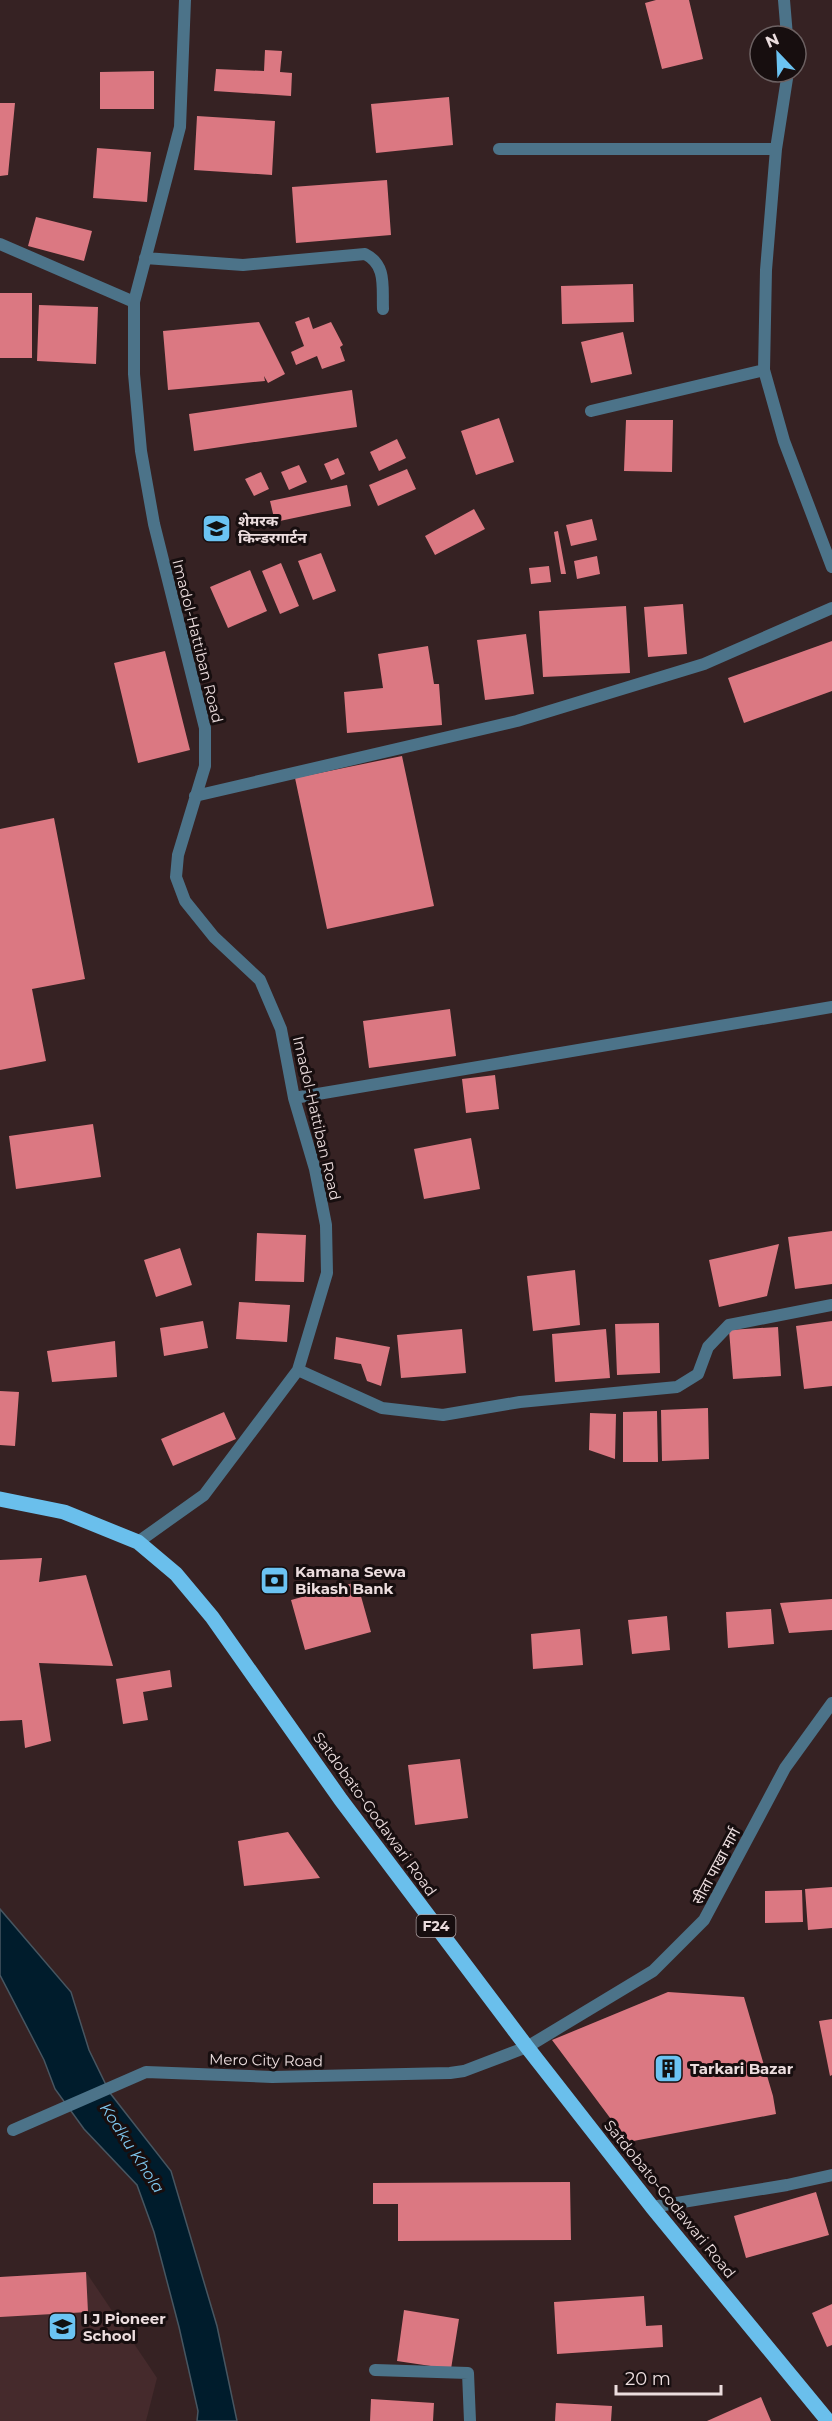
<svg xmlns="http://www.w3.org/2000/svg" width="832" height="2421" viewBox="0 0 832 2421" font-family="Montserrat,'Noto Sans Devanagari',sans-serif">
<rect width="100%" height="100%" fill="#362223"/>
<path fill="#452a2c" d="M86 2272 157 2378 146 2421H0V2277Z"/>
<path fill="#001c2c" stroke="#475661" stroke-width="1.5" d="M0 1909 71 1992 89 2050 110 2093 171 2171 217 2326 237 2421H197L198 2411 179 2327 154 2232 137 2185 84 2129 55 2089 44 2060 0 1975Z"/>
<path fill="#db7882" d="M656 0H689L703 59 662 69 645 3Z
M265 50 282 51 280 72 292 73 291 96 214 91 216 69 264 71Z
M154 71V109H100V72Z
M449 97 453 145 376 153 371 104Z
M0 103H15L8 175 0 176Z
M197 116 275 121 272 175 194 170Z
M97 148 151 152 147 202 93 198Z
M387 180 391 235 296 243 292 187Z
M36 217 92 231 84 261 28 246Z
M633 284 634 322 562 324 561 286Z
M0 293H32V358H0Z
M39 305 98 307 96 364 37 361Z
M309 317 313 329 331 322 343 345 340 347 345 361 322 369 317 356 296 365 291 352 304 346 295 322Z
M259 322 285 374 268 383 264 376 265 381 168 390 163 331Z
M623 332 632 374 591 383 581 342Z
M352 390 357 427 194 451 189 414Z
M499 418 514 462 476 475 461 431Z
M626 420H673L672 472 624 471Z
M397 439 406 458 379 471 370 452Z
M338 458 345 474 331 480 324 464Z
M299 465 307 482 289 490 281 472Z
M407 469 416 489 378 506 369 485Z
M261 472 269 489 254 496 245 479Z
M347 485 351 506 275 522 270 501Z
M474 509 485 529 435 555 425 536Z
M592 519 597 540 571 546 566 525Z
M558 531 566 574H561L554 532Z
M321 553 336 591 313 600 298 561Z
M597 556 600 574 577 579 574 561Z
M281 563 299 606 280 614 262 571Z
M549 566 551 582 531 584 529 568Z
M250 570 267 611 228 628 210 587Z
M683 604 687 654 648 657 644 607Z
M626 606 630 673 543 677 539 611Z
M526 634 534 694 485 700 477 640Z
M832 641V691L744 723 728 678Z
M428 646 434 684H439L442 725 347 733 344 692 383 688 378 654Z
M165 651 190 750 138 763 114 663Z
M402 756 434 906 327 929 295 778Z
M54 818 85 979 32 989 46 1061 0 1070V829Z
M450 1009 456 1056 369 1068 363 1021Z
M495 1075 499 1109 466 1113 462 1079Z
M93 1124 101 1177 16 1189 9 1136Z
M471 1138 480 1189 424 1199 414 1149Z
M832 1231V1284L795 1289 788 1237Z
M257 1233 306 1235 304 1282 255 1281Z
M779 1244 767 1296 719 1307 709 1260Z
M180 1248 192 1285 156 1297 144 1260Z
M575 1270 580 1325 533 1331 527 1276Z
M239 1302 290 1305 287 1342 236 1339Z
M203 1321 208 1348 164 1356 160 1328Z
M832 1321V1386L804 1389 796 1326Z
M659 1323 660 1373 617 1375 615 1324Z
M778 1327 781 1376 733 1379 729 1330Z
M462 1329 466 1373 401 1378 397 1335Z
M606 1329 610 1378 555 1382 552 1334Z
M336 1337 390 1347 381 1386 367 1381 361 1364 334 1359Z
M115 1341 117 1377 52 1382 47 1351Z
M0 1391 19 1392 15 1446 0 1445Z
M708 1408 709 1459 662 1461 661 1410Z
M657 1411 658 1462H623V1412Z
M224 1412 236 1439 173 1466 161 1439Z
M590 1413 616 1414 615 1459 589 1450Z
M42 1558 39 1582 86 1575 113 1666 39 1663 51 1741 25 1748 22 1720 0 1721V1560Z
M357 1582 371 1632 305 1650 291 1600Z
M832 1599V1630L789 1633 780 1603Z
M771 1609 774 1644 728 1648 726 1612Z
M667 1616 670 1650 632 1654 628 1620Z
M580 1629 583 1665 533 1669 531 1634Z
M170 1670 172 1687 143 1692 148 1720 123 1724 116 1679Z
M460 1759 468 1818 415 1825 408 1765Z
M288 1832 320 1878 244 1886 238 1841Z
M832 1887V1928L808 1930 805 1889Z
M802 1890 803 1922 765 1923V1891Z
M668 1992 744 1997 773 2096 776 2114 628 2142 552 2040Z
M832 2019V2075L830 2076 819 2021Z
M570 2182 571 2240 398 2241V2204H373V2183Z
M816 2192 829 2235 746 2258 734 2216Z
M86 2272 88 2312 0 2317V2277Z
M644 2296 646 2326 662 2325 663 2347 557 2354 554 2302Z
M832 2304V2345L827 2347 812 2313Z
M404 2310 459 2319 451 2369 397 2361Z
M761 2397 771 2421H707Z
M371 2399 434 2403 433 2421H370Z
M556 2403 612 2406 611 2421H555Z"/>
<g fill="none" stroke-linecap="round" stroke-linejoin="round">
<path stroke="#4c7389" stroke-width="12" d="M784 0 787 36
M788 72 776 149 766 270 764 370 784 441 832 567
M499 149H776
M0 244 134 302
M145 258 243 265 365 254C387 265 382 287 383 309
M591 411 764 370
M195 796 517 721 704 664 832 608
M294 1098 832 1007
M298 1370 382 1408 443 1415 520 1402 677 1387 698 1374 708 1347 729 1325 832 1305
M138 1542 204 1495 298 1370 327 1273 326 1225 315 1169 294 1098 281 1029 260 980 214 937 185 901 176 877 178 855 205 766V728L154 524 141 451 134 374V302L180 127 185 0
M13 2130 146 2072 272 2077 450 2073 464 2071 527 2047
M652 2207 787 2185 832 2175
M375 2370 468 2373 470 2421"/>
<path stroke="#4c7389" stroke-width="12" d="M527 2047 653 1971 704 1920 785 1768 832 1703"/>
<path stroke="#6abfec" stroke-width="15" d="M0 1499 64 1512 138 1542 176 1574 212 1617 341 1800 527 2047 652 2207 828 2421"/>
</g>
<defs>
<symbol id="school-square" viewBox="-11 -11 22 22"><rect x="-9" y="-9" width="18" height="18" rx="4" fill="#6bc3f2" stroke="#170e0f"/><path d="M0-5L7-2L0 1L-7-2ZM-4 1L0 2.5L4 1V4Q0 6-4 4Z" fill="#111"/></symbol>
<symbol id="bank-square" viewBox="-11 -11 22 22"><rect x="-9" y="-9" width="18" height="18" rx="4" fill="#6bc3f2" stroke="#170e0f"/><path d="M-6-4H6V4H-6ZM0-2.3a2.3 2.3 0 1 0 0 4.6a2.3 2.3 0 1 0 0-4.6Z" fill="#111"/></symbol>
<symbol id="building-square" viewBox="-11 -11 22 22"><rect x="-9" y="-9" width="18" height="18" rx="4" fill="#6bc3f2" stroke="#170e0f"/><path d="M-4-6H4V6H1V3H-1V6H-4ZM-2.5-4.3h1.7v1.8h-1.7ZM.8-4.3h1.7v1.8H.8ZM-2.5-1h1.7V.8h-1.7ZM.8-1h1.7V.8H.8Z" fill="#111"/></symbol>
</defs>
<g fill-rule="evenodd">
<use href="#school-square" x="200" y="512" width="33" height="33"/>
<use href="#bank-square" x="258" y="1564" width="33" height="33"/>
<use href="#building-square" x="652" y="2052" width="33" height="33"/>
<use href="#school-square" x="46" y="2310" width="33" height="33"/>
</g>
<g text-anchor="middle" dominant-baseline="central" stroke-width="6" stroke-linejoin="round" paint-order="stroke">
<rect fill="#170e0f" stroke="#ac9fa0" stroke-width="1.5" x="416.5" y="1915" width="39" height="22" rx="4.5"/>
<g font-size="14" font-weight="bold" fill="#ecddde">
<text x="436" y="1926">F24</text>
</g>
<g font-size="15" font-weight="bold" fill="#ecddde" stroke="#170e0f" text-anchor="start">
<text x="238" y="520">शेमरक<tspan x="238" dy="17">किन्डरगार्टन</tspan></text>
<text x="295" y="1571">Kamana Sewa<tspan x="295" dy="17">Bikash Bank</tspan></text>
<text x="690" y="2068">Tarkari Bazar</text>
<text x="83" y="2318">I J Pioneer<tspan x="83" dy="17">School</tspan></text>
</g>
<g font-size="15" fill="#ecddde" stroke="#170e0f">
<text transform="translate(198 641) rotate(76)">Imadol-Hattiban Road</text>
<text transform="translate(317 1118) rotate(77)">Imadol-Hattiban Road</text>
<text transform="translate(375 1814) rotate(54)">Satdobato-Godawari Road</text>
<text transform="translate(716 1866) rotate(-62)">सीता पाखा मार्ग</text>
<text transform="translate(266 2060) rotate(1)">Mero City Road</text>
<text transform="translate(670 2199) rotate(51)">Satdobato-Godawari Road</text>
</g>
<g font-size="16" font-style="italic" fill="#80c9f1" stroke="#170e0f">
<text transform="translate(132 2148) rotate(57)">Kodku Khola</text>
</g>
</g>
<g transform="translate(778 54) rotate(337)"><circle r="28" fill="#170e0f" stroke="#6c6162" stroke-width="1.5"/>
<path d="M0-4.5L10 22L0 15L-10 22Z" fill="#6bc3f2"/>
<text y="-9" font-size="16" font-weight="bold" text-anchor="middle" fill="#ecddde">N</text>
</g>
<path d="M616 2385v9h105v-9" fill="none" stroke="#ecddde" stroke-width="3"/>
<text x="625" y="2385" font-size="18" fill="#ecddde" stroke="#170e0f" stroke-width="4.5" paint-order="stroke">20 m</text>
</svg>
